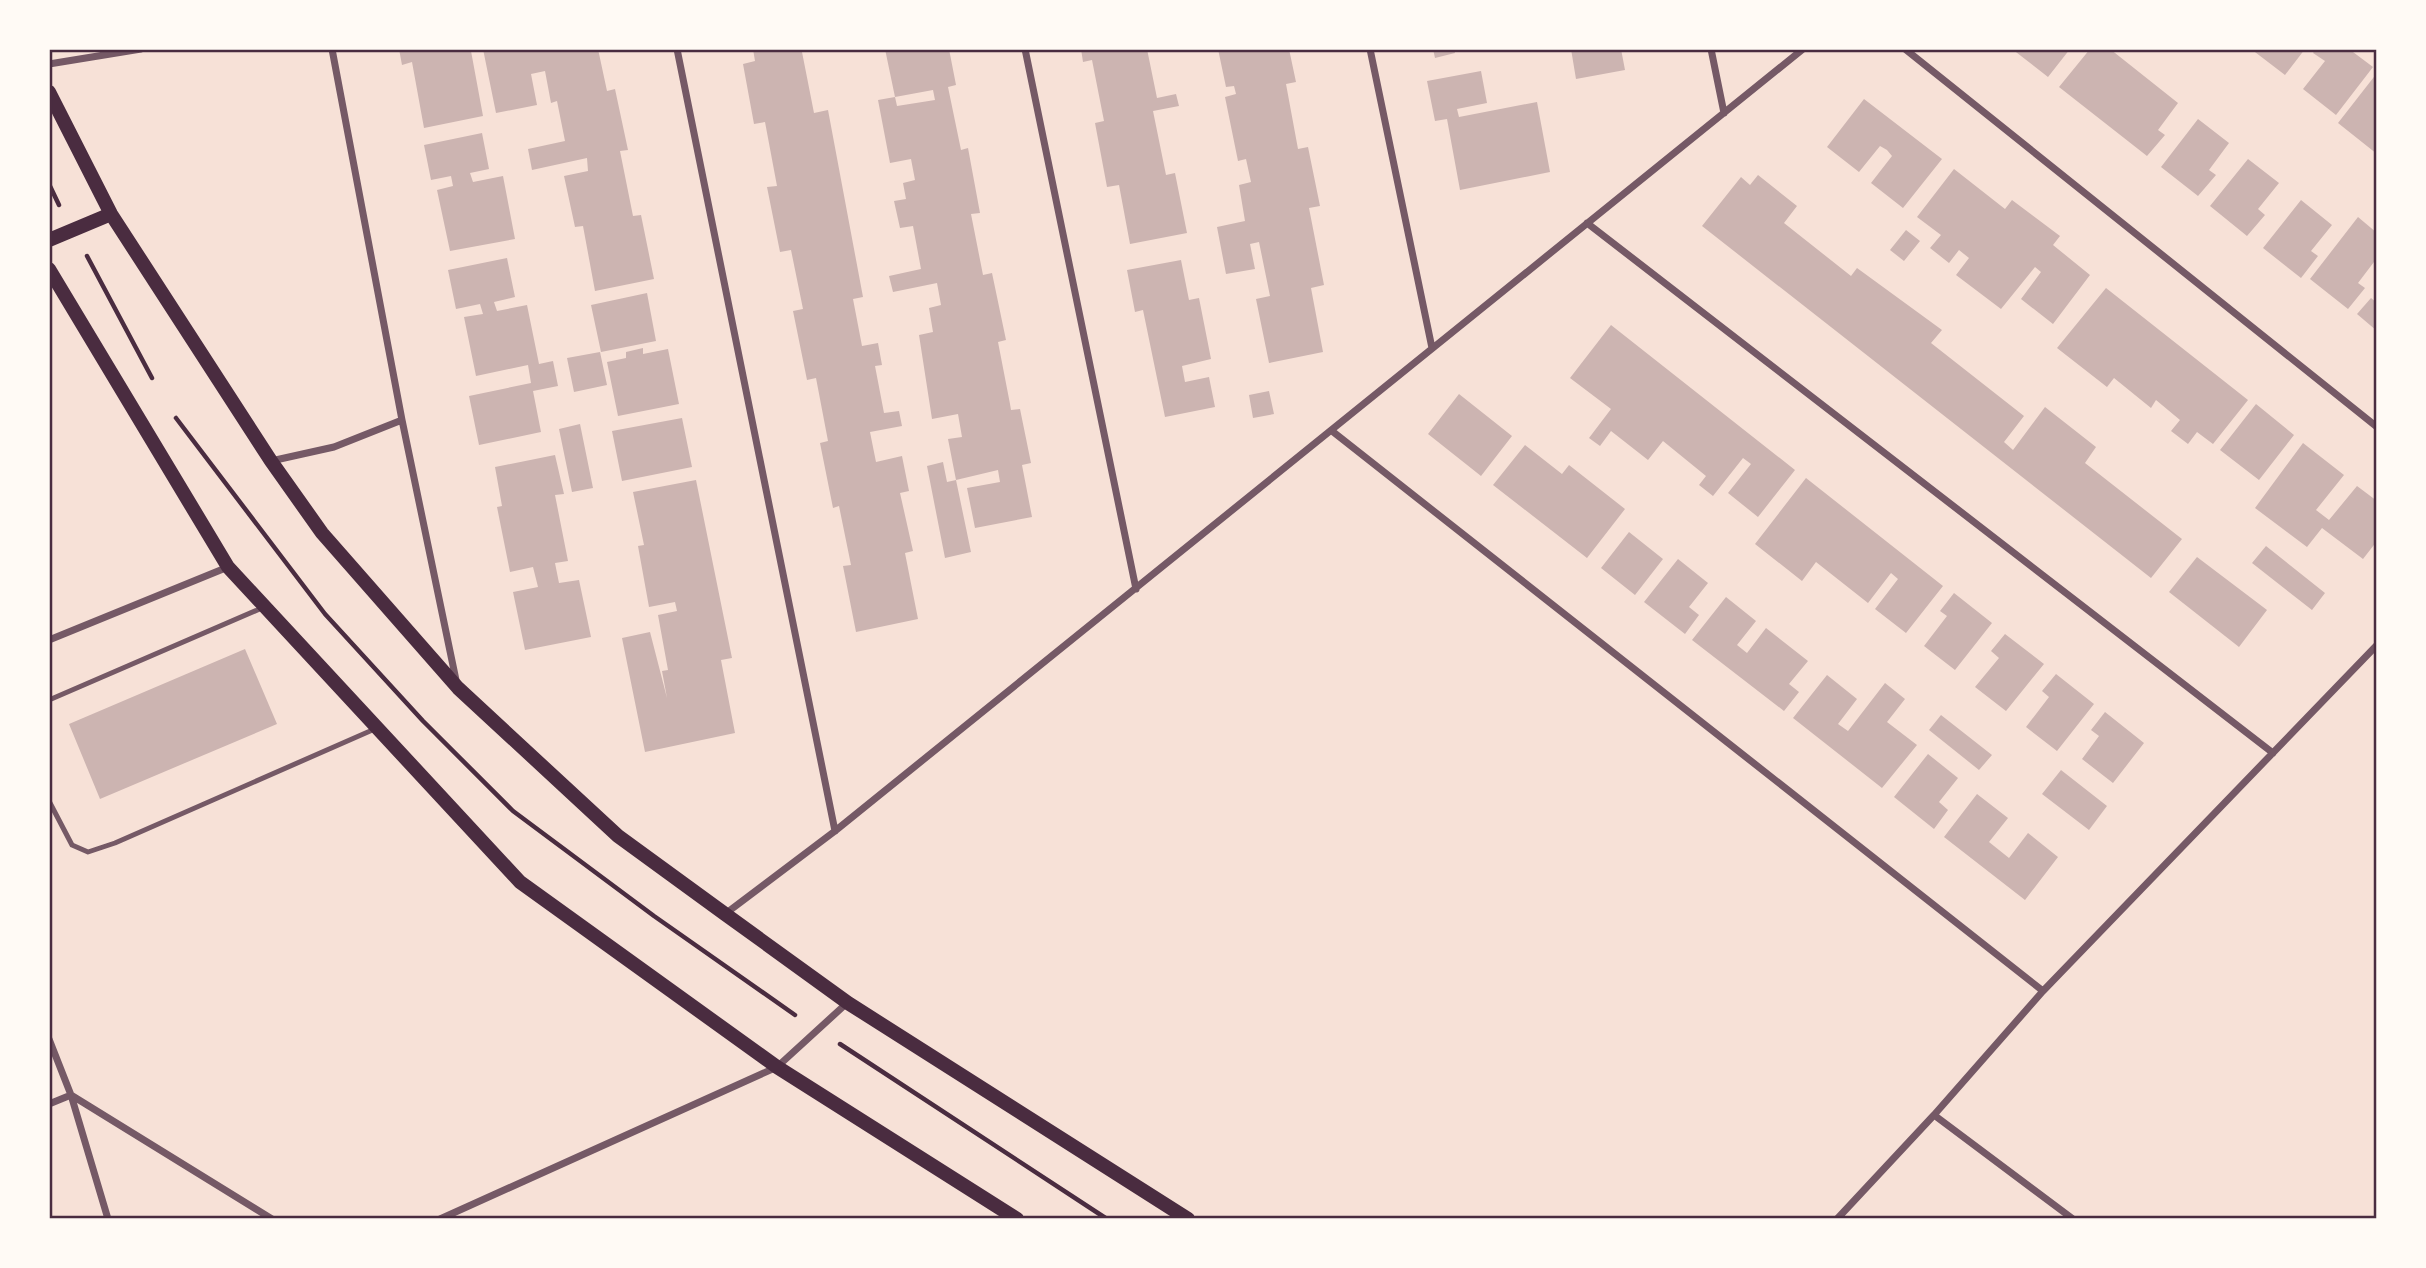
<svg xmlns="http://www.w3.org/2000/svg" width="2426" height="1268" viewBox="0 0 2426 1268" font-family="'Work Sans',sans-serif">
<rect width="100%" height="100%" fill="#f7e1d7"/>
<path fill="#ccb4b1" d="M399 49 471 51 483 116 424 128 412 62 402 65Z
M483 49H598L607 91 615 89 628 150 620 151 633 216 641 215 654 279 595 291 583 226 575 227 564 176 588 171 587 158 532 170 528 149 565 141 557 101 551 103 545 71 531 74 537 105 496 113Z
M753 49H811L802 52 814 113 828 110 863 297 853 299 862 346 878 343 882 365 875 366 884 413 899 411 902 426 870 432 876 462 902 456 909 491 900 493 913 551 905 553 918 619 856 632 843 566 851 565 839 506 833 508 820 443 828 441 816 378 807 380 793 311 803 309 791 250 780 252 767 187 777 186 765 122 754 124 743 64 755 61Z
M885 49H949L956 85 948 87 961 150 968 148 980 213 971 214 983 275 992 273 1006 340 998 342 1010 404 1011 410 1020 409 1031 463 1022 465 1032 517 975 528 967 488 1000 482 998 470 956 480 948 439 962 437 958 414 932 419 919 335 933 332 929 308 941 305 937 283 893 292 889 276 921 269 913 226 900 228 894 201 906 199 903 183 915 180 911 159 890 163 878 100 895 97 897 106 935 100 933 90 895 97Z
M1081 49H1147L1157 98 1176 94 1179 106 1153 111 1166 175 1175 173 1187 233 1130 244 1119 185 1107 187 1095 123 1104 121 1092 60 1083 62Z
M1218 49H1289L1296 82 1286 84 1298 149 1308 147 1320 206 1309 208 1324 285 1311 288 1323 352 1269 363 1256 299 1270 296 1259 242 1250 244 1255 269 1226 274 1217 227 1245 221 1239 185 1251 182 1246 159 1238 161 1225 97 1236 94 1234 86 1226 87Z
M1433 49H1454L1455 53 1435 58Z
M1571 49H1621L1625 70 1576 79Z
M2012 49H2070L2048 77Z
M2090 49H2110L2178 103 2158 130 2165 135 2147 156 2059 87Z
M2251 49H2305L2285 75Z
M2316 49H2349L2373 67 2336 115 2303 89 2325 61 2313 53Z
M1481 71 1487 103 1457 109 1459 117 1537 102 1550 172 1460 190 1447 119 1435 121 1427 81Z
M2377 73V154L2338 123Z
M1864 99 1942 159 1903 208 1871 183 1892 156 1887 150 1880 146 1859 172 1827 147Z
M2198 119 2229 143 2209 170 2216 175 2198 196 2161 167Z
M482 133 489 169 470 173 473 182 503 176 515 239 450 251 437 190 453 186 451 176 431 180 424 145Z
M2248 159 2279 183 2258 209 2265 215 2247 236 2210 206Z
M1954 169 2005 209 2012 200 2060 236 2053 245 2090 275 2053 324 2021 299 2041 272 2035 267 2001 309 1956 275 1969 258 1959 250 1949 263 1930 248 1941 235 1917 217Z
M1758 175 1797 206 1784 223 1851 276 1857 268 1942 330 1931 343 2024 416 2004 442 2013 450 2045 407 2096 447 2085 463 2182 539 2151 578 1702 226 1741 177 1750 185Z
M2301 200 2332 225 2311 251 2318 256 2301 278 2263 248Z
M2358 217 2377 233V258L2358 283 2365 288 2348 309 2310 279Z
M1906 230 1920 241 1904 261 1890 250Z
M507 258 515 297 494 302 497 311 527 305 539 364 553 361 558 386 533 391 541 432 479 445 469 396 531 383 528 365 476 376 464 317 483 314 480 304 456 309 448 270Z
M1181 260 1189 300 1199 298 1211 359 1182 366 1185 382 1209 377 1215 407 1165 417 1143 310 1135 312 1127 270Z
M2106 288 2248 400 2213 444 2197 432 2188 444 2171 431 2180 420 2156 400 2151 408 2114 378 2107 387 2057 348Z
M647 293 656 341 601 352 591 305Z
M2371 298 2377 303V331L2357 314Z
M1611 325 1795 470 1758 517 1728 493 1751 464 1743 458 1713 496 1699 485 1706 476 1663 441 1648 460 1611 431 1600 446 1589 438 1611 409 1570 378Z
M643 348V354L668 349 679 404 618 416 607 362 626 358V352Z
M600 352 607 385 574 392 567 358Z
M1269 391 1274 414 1253 418 1249 395Z
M1459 394 1512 436 1481 476 1428 434Z
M2256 404 2294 435 2259 480 2220 450Z
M682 418 692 467 622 481 612 431Z
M580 424 593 488 572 492 559 429Z
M2303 443 2344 475 2316 510 2329 520 2357 486 2377 501V541L2363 559 2322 528 2307 547 2255 508Z
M1525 445 1562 474 1569 465 1625 509 1587 558 1493 485Z
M555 455 564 494 555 495 568 561 555 563 559 583 579 580 591 637 525 650 513 592 538 587 533 567 510 572 497 507 502 506 495 467Z
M943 462 947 482 956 480 971 552 945 558 927 466Z
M1806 478 1943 586 1906 633 1875 609 1898 579 1891 573 1868 603 1816 562 1802 581 1755 544Z
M696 480 732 658 721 660 735 733 645 752 622 638 650 632 667 698 662 671 668 670 658 615 677 611 675 602 649 607 638 546 644 545 633 492Z
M1629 532 1663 559 1635 595 1601 568Z
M2266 546 2325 593 2312 610 2252 563Z
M2197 557 2267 610 2239 647 2169 592Z
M1678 559 1708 583 1689 607 1699 615 1685 634 1644 602Z
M1954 593 1992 623 1955 670 1924 646 1947 616 1940 611Z
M1726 597 1756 621 1737 645 1747 653 1766 628 1808 661 1789 684 1799 692 1784 711 1692 640Z
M2005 634 2044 664 2006 711 1975 687 1999 658 1991 651Z
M245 649 277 724 100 799 69 724Z
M2056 674 2094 704 2057 751 2026 727 2049 697 2042 691Z
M1827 675 1857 699 1838 724 1848 731 1885 683 1905 699 1887 722 1917 745 1882 788 1793 718Z
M2105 712 2144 743 2113 783 2082 759 2099 736 2091 730Z
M1941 715 1992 755 1979 770 1929 730Z
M1928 754 1958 778 1939 802 1948 810 1934 829 1894 797Z
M2061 770 2107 806 2089 830 2042 794Z
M1977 794 2008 818 1989 842 2009 858 2028 833 2058 857 2025 900 1944 837Z"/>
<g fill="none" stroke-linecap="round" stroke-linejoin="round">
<path stroke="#4a2c40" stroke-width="4.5" d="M49 184 59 205
M87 256 152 378
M176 418 325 614 423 721 513 811 654 916 795 1015
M840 1044 1107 1219"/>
<path stroke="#755966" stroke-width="5" d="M49 700 262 608
M49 801 72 845 88 852 115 843 377 728"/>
<path stroke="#755966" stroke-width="7" d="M332 49 402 420 456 680
M677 49 835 831
M1025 49 1136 589
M1370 49 1432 348
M1711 49 1724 113
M1905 49 2377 427
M49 64 141 49
M1587 223 2273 753
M1332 431 2043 991
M271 461 334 447 402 420
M49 640 228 567
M725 914 835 831 1803 49
M49 1039 71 1095 108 1219
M49 1104 71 1095 272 1219
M1934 1115 2073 1219
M440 1219 777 1067 847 1003
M1837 1219 1934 1115 2043 991 2377 645"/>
<path stroke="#4a2c40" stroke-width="14" d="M49 92 111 214 271 461 322 533 458 688 618 836 725 914 848 1003 1188 1219
M49 240 111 214
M49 269 228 567 520 882 777 1067 1017 1219"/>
</g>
<rect width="2426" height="1268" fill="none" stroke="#fffaf5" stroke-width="102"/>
<rect x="51" y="51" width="2324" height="1166" fill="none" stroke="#4a2c40" stroke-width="2.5"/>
</svg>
